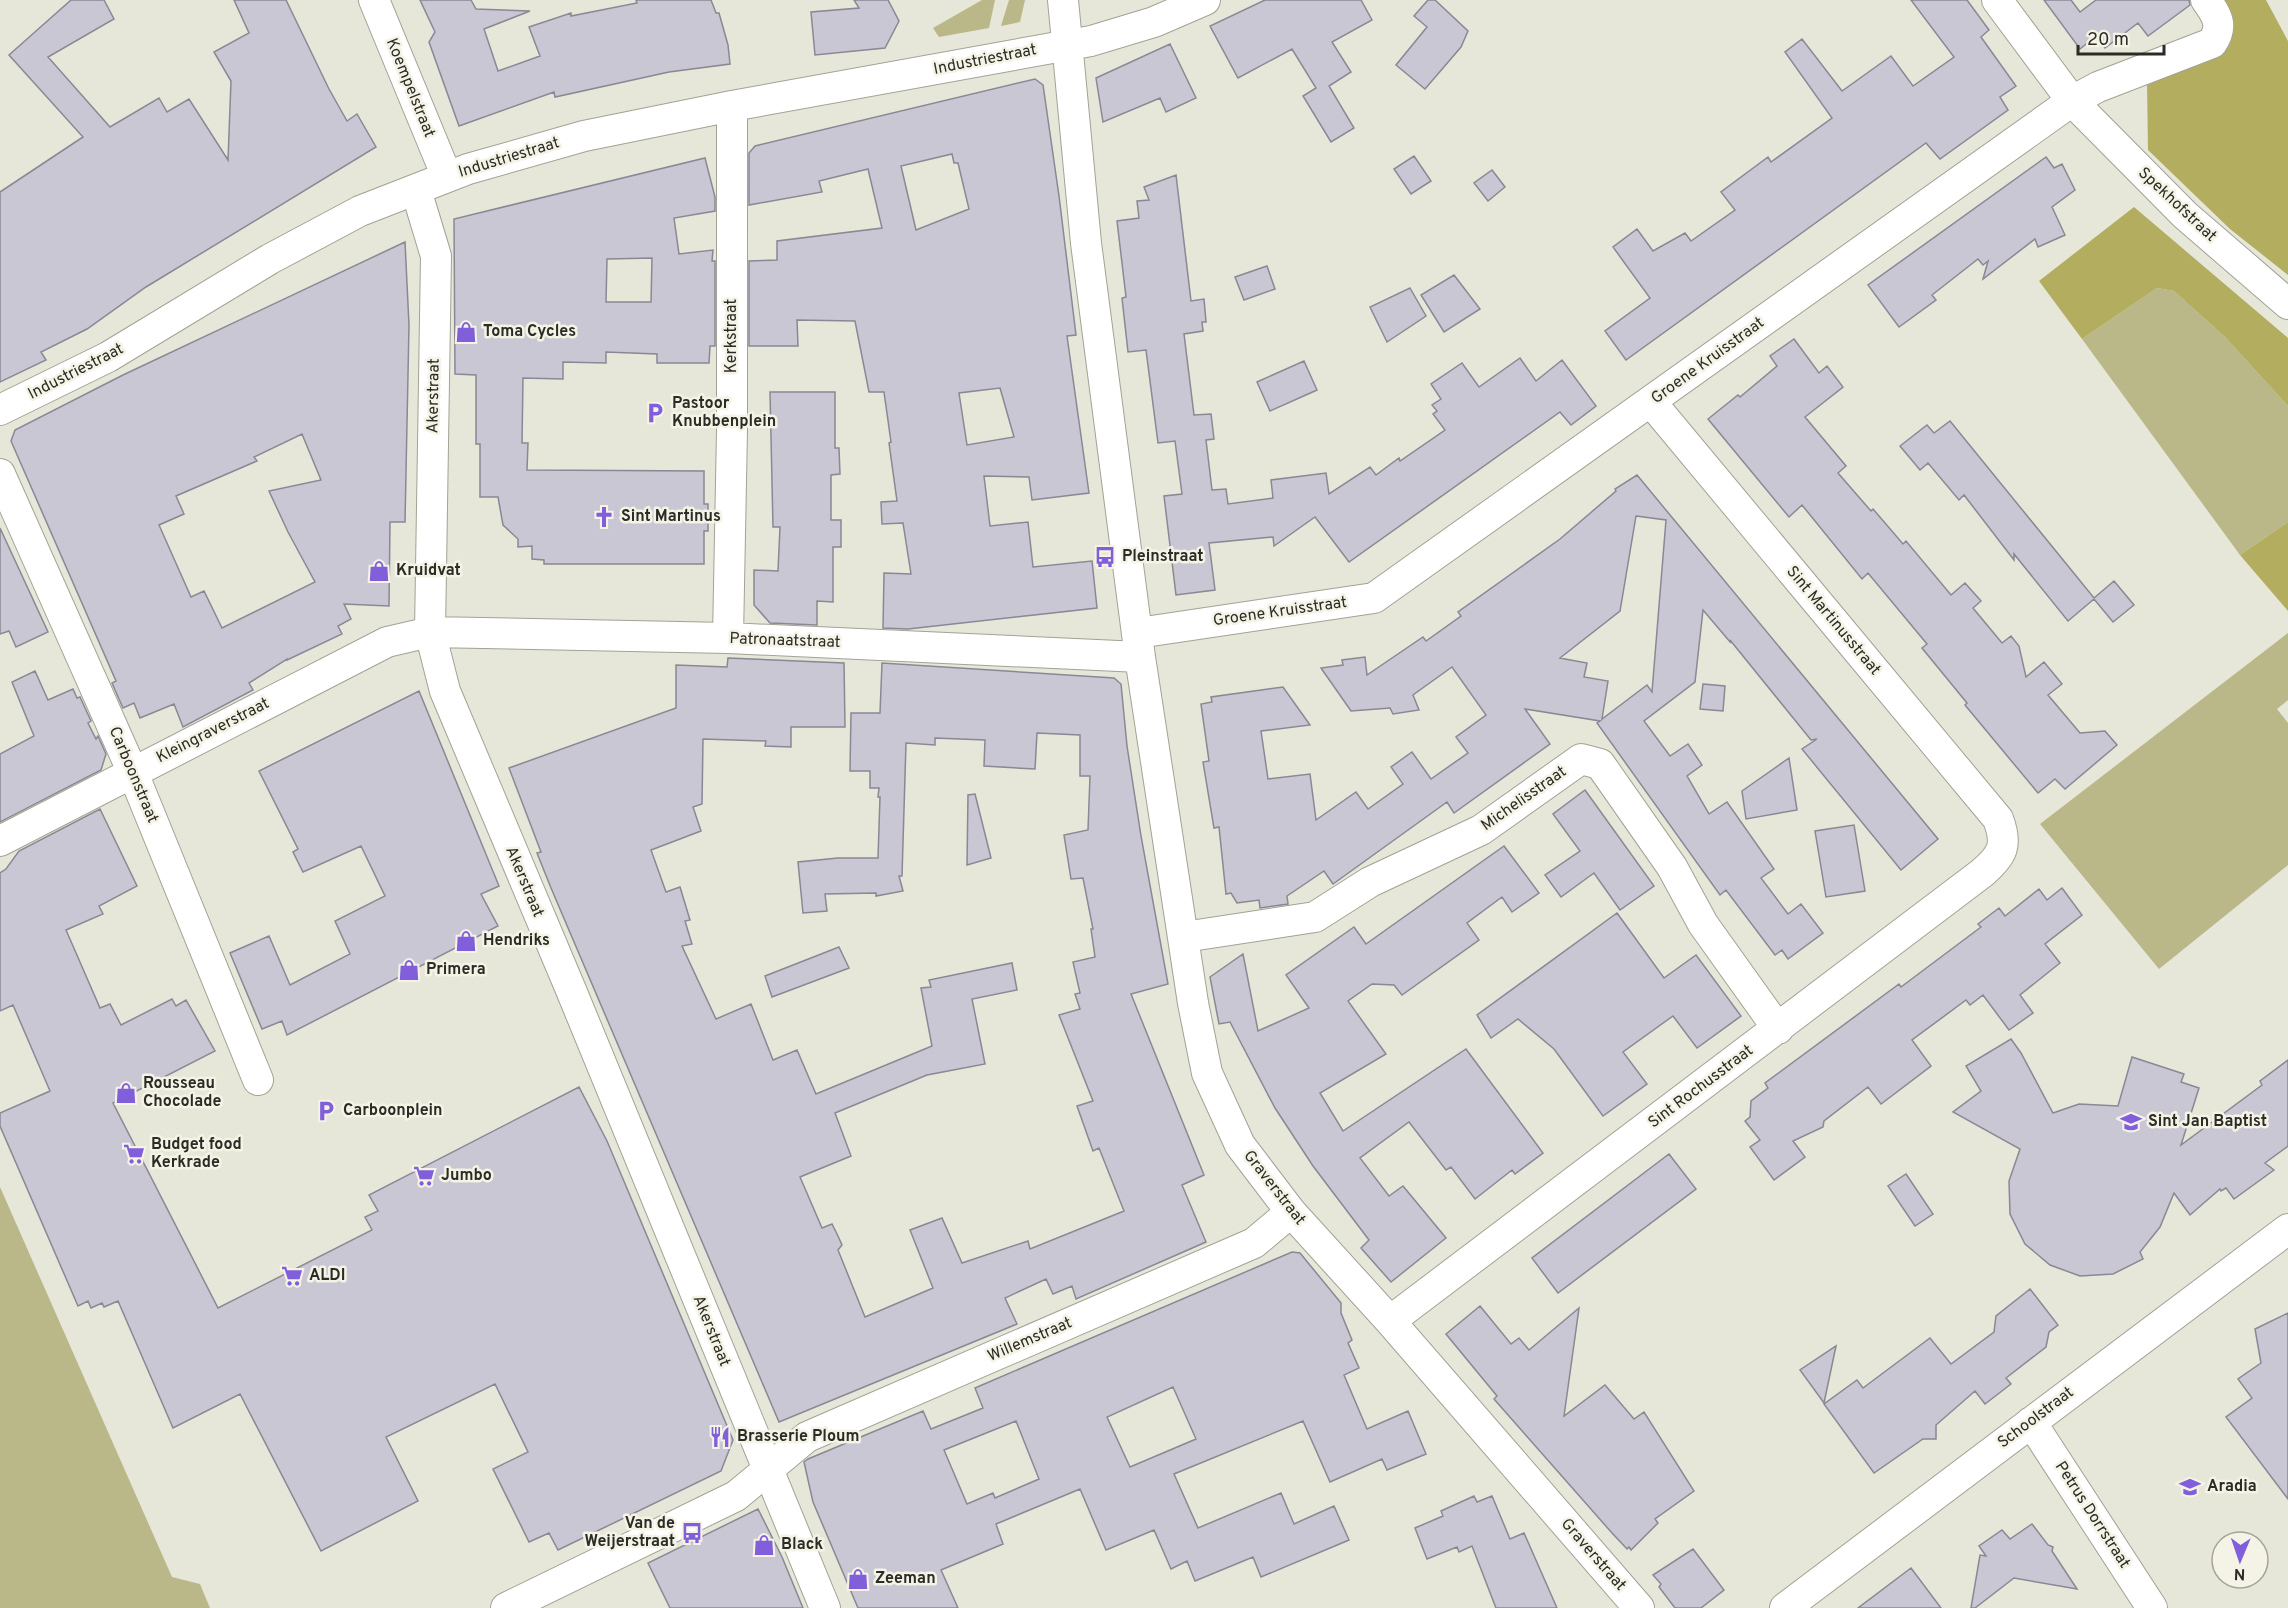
<svg xmlns="http://www.w3.org/2000/svg" width="2288" height="1608" viewBox="0 0 2288 1608" font-family="Overpass,sans-serif">
<rect width="100%" height="100%" fill="#e6e6d9"/>
<path fill="#bab789" d="M982 0H995L989 28 939 37 933 28Z
M1009 0H1025L1020 22 1001 26Z
M2157 288 2174 291 2225 337 2288 406V522L2240 555 2082 339Z
M2288 633V700L2277 709 2288 723V865L2159 969 2040 824Z
M0 1187 172 1577 200 1584 210 1608H0Z"/>
<path fill="#b3ae5f" d="M2218 0H2266L2288 41V275L2230 229 2148 150 2147 83 2223 54C2241 32 2229 21 2218 0Z
M2134 207 2288 338V406L2225 337 2174 291 2157 288 2082 339 2039 281Z
M2288 522V611L2240 555Z"/>
<path fill="#c9c7d4" stroke="#898894" stroke-width="1.5" fill-rule="evenodd" d="M71 0H104L114 19 48 57 110 127 159 98 167 112 189 99 228 160 231 81 214 52 249 33 234 0H286L329 89 347 121 357 114 376 147 146 287 87 329 41 352 46 360 0 382V192L83 137 9 55Z
M420 0H471L476 9 530 11 484 29 498 71 540 56 529 27 571 13V16L637 3 636 0H711L716 13H719L728 45 730 64 669 72 555 97 554 92 459 126 429 42 435 32Z
M854 0H888L899 21 885 48 815 55 811 12 859 8Z
M1265 0H1361L1372 20 1332 42 1351 72 1329 86 1354 128 1331 142 1303 96 1316 88 1292 49 1238 78 1210 26Z
M1428 0H1435L1468 31 1461 47 1425 89 1396 65 1427 27 1414 16Z
M1911 0H1967L1989 30 1981 37 2016 86 2000 97 2008 110 1940 159 1926 143 1626 360 1605 331 1650 298 1613 247 1637 229 1653 251 1685 233 1691 241 1735 210 1721 192 1768 157 1771 162 1832 118 1785 52 1802 39 1842 91 1891 56 1913 86 1954 57Z
M2044 0H2071L2080 12 2096 0H2189L2190 5 2148 36 2138 23 2105 48 2096 36 2080 49Z
M1170 44 1196 98 1166 112 1160 98 1103 122 1096 78Z
M1035 79 1043 85 1059 196 1076 335 1067 336 1089 493 1032 500 1029 477 984 476 990 526 1028 522 1033 567 1092 561 1097 608 908 629 883 628 884 573 911 574 903 523 882 524 881 502 897 501 889 443 891 442 884 392H869L855 321 797 320 798 346H749V261L777 260V241L882 228 868 169 819 181 822 192 749 205V153L755 146ZM952 154 954 163H958L969 209 916 230 901 166ZM1000 388 1014 437 967 445 959 393Z
M1414 156 1431 181 1411 194 1394 169Z
M2046 157 2054 168 2062 164 2075 190 2052 207 2065 235 2038 247 2035 239 1983 279 1988 261 1983 265 1978 259 1932 295 1936 300 1899 327 1868 285Z
M705 158 715 197V211L674 218 679 254 713 250 712 261H715V346H710L709 363H657V354L606 352V363L563 362V379L523 378 522 443H528L527 470 704 471V504H708V531H704V564H544V560L532 559V546L518 547V539L503 525 498 497H480V444H476V375L455 374 454 219ZM652 258 651 302H606L607 259Z
M1492 170 1505 187 1488 201 1474 183Z
M1176 175 1191 301 1204 299 1206 322H1202L1203 331 1184 334 1194 415 1211 414 1214 439 1206 440 1212 490 1226 489 1228 504 1273 498 1271 480 1326 473 1329 494 1370 467 1376 475 1399 458 1400 461 1445 430 1433 414 1437 411 1432 405 1441 399 1431 384 1462 363 1479 387 1520 358 1536 381 1562 360 1596 406 1571 425 1560 412 1349 562 1315 517 1274 546 1273 537 1209 543 1215 590 1176 595 1164 496 1182 494 1175 441 1158 443 1146 350 1128 352 1122 298 1126 297 1117 221 1139 218 1137 201 1149 200 1144 187Z
M405 242 409 325 405 522H390L389 606 344 604 351 619 338 626 342 634 287 660V659L249 683 253 690 183 727 174 704 140 718 134 703 123 708 112 683 116 681 11 441 15 430 123 375ZM302 434 321 480 269 491 288 532 315 582 222 628 204 591 191 597 159 525 184 514 176 496 257 461 254 457Z
M1267 266 1275 289 1244 300 1235 277Z
M1454 275 1480 309 1444 332 1421 295Z
M1410 288 1426 316 1387 342 1370 307Z
M1794 339 1819 373 1827 366 1843 387 1805 417 1846 466 1838 473 1871 511 1873 509 1903 544 1906 541 1951 595 1965 583 1981 601 1973 608 2002 643 2011 636 2019 646 2026 677 2044 662 2062 684 2048 695 2080 733 2105 731 2117 745 2065 789 2055 779 2038 793 1965 705 1967 703 1922 648 1927 644 1868 573 1862 579 1802 505 1789 517 1708 419 1738 395 1740 397 1777 366 1770 356Z
M1304 361 1317 390 1270 411 1257 382Z
M770 392H835V448H839L840 474 831 475V520H841V547H833V602L817 601V625L770 623 754 605V570L778 571 780 527H773Z
M1950 421 2094 598 2114 581 2134 605 2113 622 2094 599 2068 621 2014 554V560L1964 495 1959 500 1928 463 1920 470 1900 446 1927 425 1934 433Z
M1637 475 1938 839 1901 870 1802 749 1817 739 1811 740 1730 640 1731 643 1703 610 1695 682 1644 721 1670 756 1688 744 1702 765 1687 776 1709 814 1727 802 1774 869 1761 878 1788 914 1801 904 1823 933 1788 959 1782 950 1775 955 1726 890 1720 895 1597 723 1600 721 1525 709 1550 744 1454 813 1447 802 1333 884 1324 871 1287 896 1288 904 1260 908 1259 900 1237 903 1231 893 1226 894 1219 827 1214 828 1203 762 1209 761 1201 704 1212 702 1211 697 1283 687 1310 725 1261 731 1268 779 1310 774 1316 820 1356 792 1368 809 1403 784 1391 767 1412 752 1431 779 1468 753 1456 737 1486 715 1452 667 1413 695 1419 710 1393 714 1390 708 1351 711 1321 668 1343 665 1342 660 1365 657 1367 675 1423 637 1426 641 1461 616 1458 612 1560 539 1616 491 1615 489ZM1636 516 1666 520 1652 692 1647 685 1602 719 1608 681 1584 677 1587 663 1560 658 1620 611Z
M0 528 48 632 16 647 9 631 0 634Z
M728 658 844 663 845 727H791V747L765 746 766 741 703 739 702 804 693 807 701 831 651 850 666 892 680 887 690 920 685 921 692 944 682 946 716 1019 751 1004 773 1060 797 1050 816 1094 932 1046 921 988 931 987 929 980 1012 963 1017 990 972 999 985 1064 927 1075 835 1113 851 1156 800 1177 822 1228 832 1224 838 1236 842 1245 838 1250 865 1317 933 1288 910 1230 942 1218 962 1263 1028 1241 1030 1249 1124 1211 1099 1148 1093 1151 1077 1106 1093 1101 1059 1015 1080 1009 1075 994 1080 993 1073 962 1095 957 1091 929H1093L1083 878 1071 879 1064 835 1088 830 1090 776H1080V735L1037 733 1035 769 984 766 985 740 935 738V745L906 743 902 876H899L903 891 876 896V893L825 894 827 911 803 913 798 862 838 858H878L880 797H878L879 788H870V771H850L851 713H880L882 663 1114 678 1121 684 1127 746 1141 836 1168 984 1131 994 1204 1175 1182 1185 1206 1242 1076 1299 1072 1286 1053 1294 1046 1279 1005 1298 1017 1324 779 1422 551 888 537 853 541 852 509 768 676 708V665L727 667Z
M35 671 48 700 73 689 77 698 80 697 91 721 88 723 96 739 98 736 106 754 101 770 0 822V754L34 736 12 682Z
M1703 684 1725 686 1723 711 1700 709Z
M419 691 499 886 481 894 498 926 287 1035 282 1021 262 1029 230 953 269 936 290 985 350 954 335 921 385 896 361 846 303 872 293 852 298 849 259 771Z
M1789 758 1797 810 1746 819 1742 791Z
M1585 790 1654 886 1620 910 1594 873 1561 897 1545 875 1580 851 1553 814Z
M975 794 991 858 967 865 968 795Z
M100 809 137 886 99 906 103 914 66 930 100 1008 110 1004 121 1025 172 999 176 1006 186 1000 215 1051 113 1103 218 1308 372 1230 365 1217 378 1211 369 1195 579 1087 607 1141 733 1440 721 1471 558 1550 549 1533 529 1542 493 1469 528 1452 495 1384 386 1437 418 1501 321 1551 240 1394 173 1428 118 1301 104 1307 102 1303 91 1308 88 1301 78 1306 0 1126V1113L50 1091 13 1005 0 1011V873L6 869 19 851Z
M1854 825 1865 891 1826 897 1815 831Z
M1504 846 1539 893 1512 912 1502 897 1467 923 1479 940 1402 995 1394 985 1372 984 1348 1001 1386 1054 1320 1093 1343 1131 1466 1049 1543 1153 1515 1174 1512 1170 1475 1199 1451 1167 1446 1170 1409 1122 1360 1158 1389 1196 1403 1186 1446 1238 1391 1282 1361 1248 1369 1240 1313 1166 1275 1108 1230 1022 1219 1024 1210 977 1243 954 1258 1031 1309 1008 1286 975 1354 927 1366 944Z
M2062 888 2082 915 2045 944 2060 963 2020 995 2033 1013 2009 1030 1983 995 1970 1005 1966 1000 1912 1040 1931 1066 1881 1104 1868 1087 1824 1121 1823 1127 1793 1141 1805 1157 1774 1180 1750 1147 1760 1140 1745 1121 1750 1117 1751 1101 1768 1088 1765 1083 1899 984 1901 987 1981 927 1978 924 1999 908 2005 916 2039 889 2047 900Z
M1617 913 1664 978 1696 955 1741 1016 1697 1048 1673 1016 1623 1052 1647 1084 1603 1116 1554 1049 1518 1019 1491 1038 1477 1015Z
M839 947 849 968 772 997 765 976Z
M2011 1039 2021 1053 2053 1113 2079 1104 2118 1106 2132 1057 2184 1074 2181 1082 2199 1088 2181 1145 2262 1085 2260 1081 2288 1060V1146L2265 1163 2274 1170 2234 1199 2226 1188 2221 1191 2220 1189 2190 1215 2174 1193 2160 1227 2140 1252 2143 1259 2113 1274 2080 1276 2050 1265 2025 1244 2010 1214 2009 1181 2020 1149 1953 1112 1981 1091 1966 1066Z
M1669 1154 1696 1189 1558 1293 1532 1258Z
M1906 1174 1933 1214 1915 1226 1888 1186Z
M1292 1252 1300 1253 1341 1303V1313L1352 1340 1348 1343 1359 1368 1344 1375 1367 1429 1408 1411 1426 1454 1387 1470 1382 1459 1330 1482 1303 1421 1174 1474 1198 1528 1281 1493 1294 1524 1334 1506 1349 1540 1261 1577 1253 1557 1195 1581 1187 1561 1171 1569 1154 1530 1106 1550 1080 1489 996 1524 1003 1544 941 1570 958 1608H858L813 1502 804 1462 808 1459 923 1411 931 1429 983 1408 975 1388ZM1173 1387 1196 1439 1130 1467 1107 1417ZM1016 1421 1039 1479 995 1498 993 1493 967 1504 944 1450Z
M2030 1289 2058 1325 2049 1332 2046 1347 2006 1378 2011 1384 1985 1404 1975 1391 1936 1425V1439H1923L1874 1473 1824 1404 1857 1380 1863 1388 1930 1338 1951 1364 1994 1332 1996 1316Z
M1480 1306 1511 1344 1519 1338 1529 1350 1579 1308 1564 1416 1605 1385 1634 1419 1644 1412 1694 1491 1655 1519 1658 1523 1631 1550 1629 1547 1627 1549 1612 1533 1494 1399 1497 1396 1446 1334Z
M2288 1313V1499L2226 1417 2252 1398 2238 1379 2261 1363 2255 1329Z
M1836 1346 1824 1403 1800 1370Z
M1474 1496 1477 1502 1492 1496 1510 1539 1524 1533 1557 1608H1496L1472 1546 1459 1552 1457 1547 1427 1559 1415 1528 1443 1516 1441 1511Z
M758 1509 782 1557 803 1608H670L648 1563Z
M2032 1524 2048 1545 2053 1547 2052 1551 2077 1589 2014 1578 1975 1608H1971L1980 1555 1986 1556 1979 1546 2002 1530 2010 1539Z
M1693 1549 1724 1590 1701 1608H1675L1659 1587 1661 1584 1653 1575Z
M1911 1568 1941 1608H1858Z"/>
<g fill="none" stroke-linecap="round" stroke-linejoin="round">
<defs>
<path id="minor" d="M374 0 447 177
M1063 0 1086 243 1140 657 1193 1003 1207 1073 1240 1145 1291 1212 1390 1321 1639 1608
M1997 0 2072 101 2185 215 2288 304
M416 190 436 256 430 632 445 691 571 990 825 1608
M0 410 108 357 270 259 360 211 468 169 584 136 732 106 1091 41 1154 22 1205 0
M0 474 133 773 258 1080
M1138 633 1374 598 2072 101 2098 87 2212 43C2224 26 2217 15 2206 0
M728 638 732 430V106
M0 841 387 642 430 632 728 638 1140 657
M1184 937 1315 917 1370 882 1481 830 1581 759 1600 764 1672 867 1703 924 1778 1029
M1390 1321 1982 873C2003 855 2008 845 1998 819L1651 402
M2031 1422 2152 1608
M506 1608 736 1496 807 1437 1254 1243 1291 1212
M1785 1608 2288 1229"/>
</defs>
<use href="#minor" stroke="#a2a295" stroke-width="32"/>
<use href="#minor" stroke="#fff" stroke-width="30"/>
</g>
<defs>
<symbol id="shop-bare" viewBox="-9 -9 18 18"><path d="M-5-2.5h2.3a2.7 3.5 0 0 1 5.4 0H5L5.5 6h-11ZM-1.5-2.5h3a1.5 2.3 0 0 0-3 0Z" fill="#815fda" stroke="#f4f3e6" stroke-width="2.5" paint-order="stroke"/></symbol>
<symbol id="parking-bare" viewBox="-9 -9 18 18"><path d="M-3.5-5.5H1a3.5 3.5 0 0 1 0 7H-1V5.5H-3.5ZM-1-3.4V-.6H.8a1.4 1.4 0 0 0 0-2.8Z" fill="#815fda" stroke="#f4f3e6" stroke-width="2.5" paint-order="stroke"/></symbol>
<symbol id="church-bare" viewBox="-9 -9 18 18"><path d="M-1.2-6h2.4v3.5h3.3v2.4h-3.3V6h-2.4V-.1h-3.3v-2.4h3.3Z" fill="#815fda" stroke="#f4f3e6" stroke-width="2.5" paint-order="stroke"/></symbol>
<symbol id="bus-bare" viewBox="-9 -9 18 18"><path d="M-5-6H5V4H4V6H2V4H-2V6H-4V4H-5ZM-3.5-4V0h7V-4ZM-3.5 1.2v1.5H-2V1.2ZM2 1.2v1.5H3.5V1.2Z" fill="#815fda" stroke="#f4f3e6" stroke-width="2.5" paint-order="stroke"/></symbol>
<symbol id="school-bare" viewBox="-9 -9 18 18"><path d="M0-5L7-2L0 1L-7-2ZM-4 1L0 2.5L4 1V4Q0 6-4 4Z" fill="#815fda" stroke="#f4f3e6" stroke-width="2.5" paint-order="stroke"/></symbol>
<symbol id="supermarket-bare" viewBox="-9 -9 18 18"><path d="M-6-5.5h2.5l.6 2H6L4.5 2H-2.5L-4.4-4H-6ZM-1.5 3.2a1.3 1.3 0 1 0 .1 0ZM3 3.2a1.3 1.3 0 1 0 .1 0Z" fill="#815fda" stroke="#f4f3e6" stroke-width="2.5" paint-order="stroke"/></symbol>
<symbol id="restaurant-bare" viewBox="-9 -9 18 18"><path d="M-5-6h1v4h1v-4h1v4h1v-4h1v5L-1.5 .5V6h-2V.5L-5-1ZM5-6V6H3V1.5H1.5Q1.5-4 5-6Z" fill="#815fda" stroke="#f4f3e6" stroke-width="2.5" paint-order="stroke"/></symbol>
</defs>
<g fill-rule="evenodd">
<use href="#shop-bare" x="451" y="317" width="30" height="30"/>
<use href="#parking-bare" x="640" y="398" width="30" height="30"/>
<use href="#church-bare" x="589" y="502" width="30" height="30"/>
<use href="#bus-bare" x="1090" y="542" width="30" height="30"/>
<use href="#shop-bare" x="364" y="556" width="30" height="30"/>
<use href="#shop-bare" x="451" y="926" width="30" height="30"/>
<use href="#shop-bare" x="394" y="955" width="30" height="30"/>
<use href="#shop-bare" x="111" y="1078" width="30" height="30"/>
<use href="#parking-bare" x="311" y="1096" width="30" height="30"/>
<use href="#school-bare" x="2116" y="1107" width="30" height="30"/>
<use href="#supermarket-bare" x="119" y="1139" width="30" height="30"/>
<use href="#supermarket-bare" x="409" y="1161" width="30" height="30"/>
<use href="#supermarket-bare" x="277" y="1261" width="30" height="30"/>
<use href="#restaurant-bare" x="705" y="1422" width="30" height="30"/>
<use href="#school-bare" x="2175" y="1472" width="30" height="30"/>
<use href="#bus-bare" x="677" y="1518" width="30" height="30"/>
<use href="#shop-bare" x="749" y="1530" width="30" height="30"/>
<use href="#shop-bare" x="843" y="1564" width="30" height="30"/>
</g>
<g text-anchor="middle" dominant-baseline="central" stroke-width="5" stroke-linejoin="round" paint-order="stroke">
<g font-size="16" fill="#2c2c27" stroke="#f4f3e6">
<text transform="translate(985 60) rotate(-11)">Industriestraat</text>
<text transform="translate(410 88) rotate(68)">Koempelstraat</text>
<text transform="translate(509 158) rotate(-17)">Industriestraat</text>
<text transform="translate(2177 205) rotate(43)">Spekhofstraat</text>
<text transform="translate(732 336) rotate(-90)">Kerkstraat</text>
<text transform="translate(1708 361) rotate(-36)">Groene Kruisstraat</text>
<text transform="translate(76 372) rotate(-27)">Industriestraat</text>
<text transform="translate(434 396) rotate(-89)">Akerstraat</text>
<text transform="translate(1280 612) rotate(-8)">Groene Kruisstraat</text>
<text transform="translate(1833 621) rotate(50)">Sint Martinusstraat</text>
<text transform="translate(785 641) rotate(2)">Patronaatstraat</text>
<text transform="translate(213 731) rotate(-27)">Kleingraverstraat</text>
<text transform="translate(133 775) rotate(67)">Carboonstraat</text>
<text transform="translate(1524 799) rotate(-35)">Michelisstraat</text>
<text transform="translate(524 882) rotate(67)">Akerstraat</text>
<text transform="translate(1701 1087) rotate(-37)">Sint Rochusstraat</text>
<text transform="translate(1274 1188) rotate(52)">Graverstraat</text>
<text transform="translate(711 1331) rotate(68)">Akerstraat</text>
<text transform="translate(1030 1340) rotate(-23)">Willemstraat</text>
<text transform="translate(2036 1418) rotate(-37)">Schoolstraat</text>
<text transform="translate(2092 1515) rotate(57)">Petrus Dorrstraat</text>
<text transform="translate(1593 1555) rotate(49)">Graverstraat</text>
</g>
<g font-size="16" font-weight="bold" fill="#2c2c27" stroke="#f4f3e6" text-anchor="start">
<text x="483" y="332">Toma Cycles</text>
<text x="672" y="404">Pastoor<tspan x="672" dy="18">Knubbenplein</tspan></text>
<text x="621" y="517">Sint Martinus</text>
<text x="1122" y="557">Pleinstraat</text>
<text x="396" y="571">Kruidvat</text>
<text x="483" y="941">Hendriks</text>
<text x="426" y="970">Primera</text>
<text x="143" y="1084">Rousseau<tspan x="143" dy="18">Chocolade</tspan></text>
<text x="343" y="1111">Carboonplein</text>
<text x="2148" y="1122">Sint Jan Baptist</text>
<text x="151" y="1145">Budget food<tspan x="151" dy="18">Kerkrade</tspan></text>
<text x="441" y="1176">Jumbo</text>
<text x="309" y="1276">ALDI</text>
<text x="737" y="1437">Brasserie Ploum</text>
<text x="2207" y="1487">Aradia</text>
<text x="675" y="1524" text-anchor="end">Van de<tspan x="675" dy="18">Weijerstraat</tspan></text>
<text x="781" y="1545">Black</text>
<text x="875" y="1579">Zeeman</text>
</g>
</g>
<g transform="translate(2240 1560) rotate(182)"><circle r="28" fill="#f4f3e6" stroke="#a4a39a" stroke-width="1.5"/>
<path d="M0-4.5L10 22L0 15L-10 22Z" fill="#815fda"/>
<text y="-9" font-size="16" font-weight="bold" text-anchor="middle" fill="#2c2c27">N</text>
</g>
<path d="M2078 45v9h86v-9" fill="none" stroke="#2c2c27" stroke-width="3"/>
<text x="2087" y="45" font-size="18" fill="#2c2c27" stroke="#f4f3e6" stroke-width="4.5" paint-order="stroke">20 m</text>
</svg>
